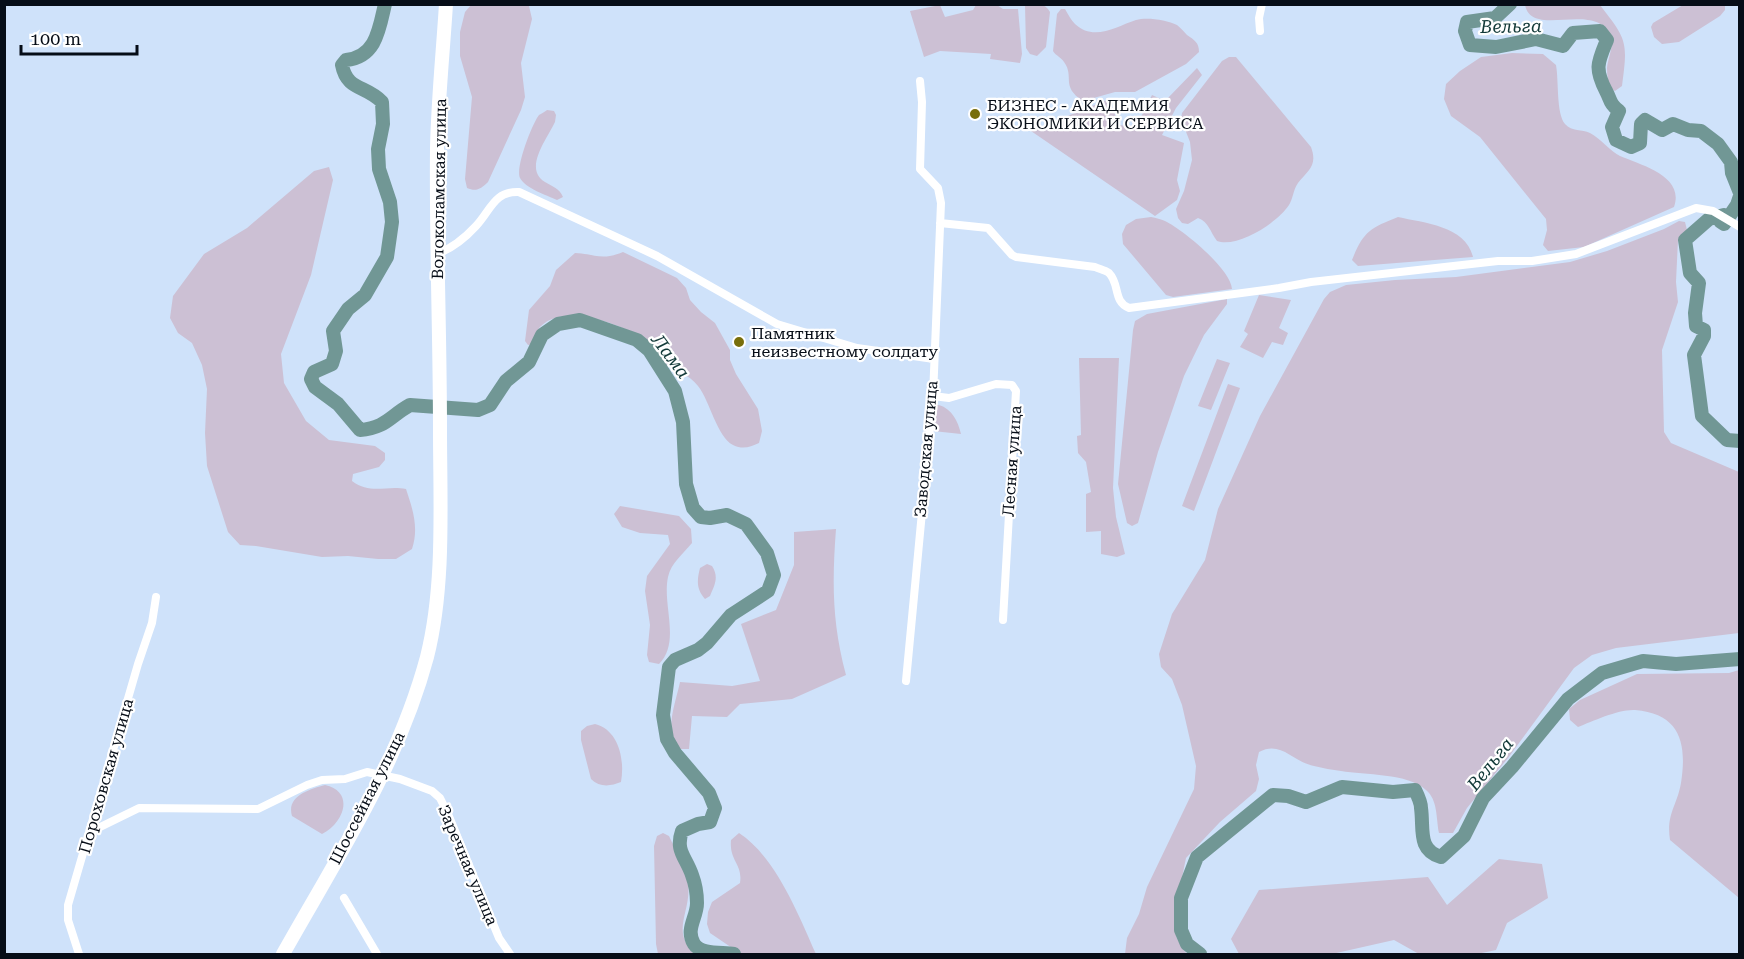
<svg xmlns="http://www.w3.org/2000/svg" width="1744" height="959" viewBox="0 0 1744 959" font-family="'Roboto Serif',serif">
<rect width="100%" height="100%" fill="#cfe2fa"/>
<path fill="#ccc0d4" d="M524 4 529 6 532 19 521 63 525 97 521 110 488 182C481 189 476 192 467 188L465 179 472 97 460 56V32L465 12 471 5Z
M940 5 945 17 973 10 976 5H997L1003 9H1018L1022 54 1020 63 990 59 991 54 940 51 924 57 910 11Z
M1025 5C1035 4 1045 2 1050 12L1046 47 1037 56 1030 54 1026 48Z
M1525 5H1600C1627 40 1628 41 1622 86L1615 91 1609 87C1608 81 1607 74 1607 68 1608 58 1614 46 1611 36 1595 0 1532 39 1525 5Z
M1683 5H1725V10L1720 16 1679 42 1662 44 1654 37 1651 27 1653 23Z
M1061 9H1065C1068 14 1071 20 1075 24 1094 42 1117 26 1136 20 1147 17 1167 20 1177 25 1181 28 1184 32 1187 35 1194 40 1199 42 1199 52L1186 64 1135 92H1115L1083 101C1060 86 1075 77 1064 62 1061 57 1056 56 1053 51L1057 14Z
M1512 53 1543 54 1556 65C1559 81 1556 113 1565 124 1572 132 1582 129 1590 133 1601 139 1611 152 1620 156 1641 165 1685 176 1674 207L1584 247 1548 251 1543 245 1547 230 1546 219 1480 137 1451 116 1444 99 1446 84 1460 71 1481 57Z
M1229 57H1236L1311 147C1318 166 1308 170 1298 183 1293 190 1293 199 1289 205 1277 223 1238 248 1217 241 1210 232 1209 222 1198 218L1188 224 1182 223 1178 218 1176 209 1184 191 1192 160 1190 142 1181 119 1182 113 1222 61Z
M1197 68 1202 75 1176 108 1162 135 1184 143 1177 180 1180 191 1177 200 1155 216 1031 131 1109 99 1119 125 1136 127 1152 95 1165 101Z
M547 110 554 111 556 115 555 122C547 139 523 169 545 182 552 186 560 189 563 197L557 200C546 195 525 188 520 178 515 168 532 124 539 115 541 114 546 111 547 110Z
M329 167 333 180 311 275 281 354 284 383 306 421 329 440 375 446 385 453V460L379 467 353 474 352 481C371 495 386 485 406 489 413 510 419 528 412 549L396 559H378L348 556 322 557 256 546 240 545 228 532 207 466 205 433 207 389 202 365 192 343 178 333 170 318 173 296 204 254 247 228 314 171Z
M1151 217C1156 218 1161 219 1165 221 1182 229 1231 269 1232 289L1173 297 1166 295 1123 244 1122 234 1126 225 1136 219Z
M1398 217C1424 223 1466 226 1473 257L1358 266 1352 260C1363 232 1370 228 1398 217Z
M1679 221 1685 222 1687 230 1678 240 1676 282 1678 302 1662 350 1664 432 1671 443 1739 472V633L1616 648 1592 655 1574 668 1508 758 1467 808 1453 833H1439C1436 818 1438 800 1426 790 1408 773 1364 775 1341 771 1332 770 1323 768 1314 766 1293 762 1281 740 1259 752L1256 765 1259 779 1256 791 1220 822 1186 858 1175 912 1176 936 1182 948 1187 954H1125L1127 938 1139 914 1147 887 1194 789 1196 766 1182 705 1172 679 1161 667 1159 654 1172 614 1205 560 1218 509 1260 416 1324 299 1330 292 1346 285 1395 280 1456 277 1570 262 1607 251 1664 229Z
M623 252 677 278 686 288 690 300 701 312 715 323 730 350V360L736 374 758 409 762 431 759 443C750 447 743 450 733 445 717 437 710 401 698 386 689 374 675 371 664 363 657 357 655 347 647 341 624 325 558 299 537 331 535 334 534 340 533 344L528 345 525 341 529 310 550 286 556 270 575 253C596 254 601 261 623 252Z
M1259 295 1291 300 1279 328 1288 333 1283 345 1272 342 1263 358 1240 347 1248 334 1244 331Z
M1227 299V304L1204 335 1184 376 1158 452 1138 523 1132 526 1127 523 1118 484 1133 330 1135 321 1147 314Z
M1079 358H1119L1113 488 1116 517 1125 554 1117 557 1101 554V531L1086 532V494L1091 492 1086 462 1078 453 1077 436 1081 435Z
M1217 359 1230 363 1211 410 1198 406Z
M1228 384 1240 388 1194 511 1182 506Z
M939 405C952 409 958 421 961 434L933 431 934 406Z
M620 506 679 516 691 529 692 543C683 554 671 563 668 577 662 605 681 642 659 664L649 662 647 655 650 625 645 591 647 576 670 544 668 535 640 533 622 527 614 514Z
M836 529C832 582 832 623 846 675L792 699 740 704 727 717 692 716 689 749H679C663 732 676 702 680 682L732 686 760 681 741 624 776 610 794 565V532Z
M707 564 712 566C719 577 715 584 710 596L705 599C696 589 697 580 700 568Z
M1739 670H1740L1739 898 1670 840C1666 814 1677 806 1681 783 1687 744 1681 714 1635 710 1619 709 1593 721 1578 727L1570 720 1569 709 1580 700 1637 674 1729 673Z
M595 724C619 730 625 760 621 782 611 786 600 788 591 779L581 740V731L587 726Z
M325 785C356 792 343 824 322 834L292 816C286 796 310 789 325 785Z
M663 833 669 836C676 851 686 868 688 884 692 911 669 933 696 954H658L656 944 654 846 657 836Z
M739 833C776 857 799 916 816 954H741L710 933 707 924 708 912 712 902 740 883C743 864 729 861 731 840Z
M1499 859 1542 864 1548 898 1507 923 1496 950 1477 954H1419L1394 940 1332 954H1239L1231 939 1259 890 1428 877 1447 905Z"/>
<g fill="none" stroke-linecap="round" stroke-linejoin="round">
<path stroke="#719795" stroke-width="14" d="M385 4C379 30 376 57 346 60L342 65C347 91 366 85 382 102L383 124 378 149 379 169 390 202 392 222 387 257 365 295 348 309 333 331 336 351 332 364 314 372 311 379 315 387 338 404 360 430C386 428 390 416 410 405L478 410 490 405 506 381 529 362 542 335 558 324 580 320 637 340 649 350 675 391 683 422 686 484 693 508 701 517 710 518 727 515 746 524 767 553 774 575 768 591 731 615 707 643 698 650 675 660 669 667 663 715 667 739 675 753 709 793 715 808 710 822 698 824 682 831C675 851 686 857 692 875 695 883 697 895 697 903 697 918 685 929 694 944 701 955 722 952 734 954
M1510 4 1495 18 1467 22 1465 31 1470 45 1496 47 1536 39 1563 46 1573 33 1600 31 1607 40C1598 62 1594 68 1606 91 1611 100 1609 103 1619 111L1612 127 1616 140 1631 147 1640 143 1641 124 1645 120 1662 130 1673 124 1688 130 1701 131 1718 144 1731 162 1732 173 1740 193
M1740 196 1737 205 1724 224 1721 222 1724 215 1709 219 1685 240 1690 273 1699 283 1695 313 1696 326 1704 330V336L1694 355 1702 416 1727 440 1740 441
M1200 954 1187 944 1181 930V898L1197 857 1273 795 1288 796 1306 802 1342 787 1393 792 1415 790C1418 796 1421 802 1421 808 1424 829 1417 850 1441 857L1464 836 1483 798 1512 767 1568 699 1602 673 1643 661 1676 664 1740 659"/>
<path stroke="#fff" stroke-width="8" d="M1260 31 1259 18 1262 4
M940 223 988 228 1012 255 1016 257 1095 267C1099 269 1105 270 1109 273 1120 284 1113 302 1129 308L1279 288 1311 282 1498 261H1532L1576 254 1696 208 1713 211 1740 227
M437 254C453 248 465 238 476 226 491 210 494 191 519 192L657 256 777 324 857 348 934 359
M933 396 949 398 996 384 1012 385 1016 391 1003 620
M906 681 933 396 941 203 938 188 920 169 922 102 920 81
M90 832 139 808 258 809 307 785 322 780 345 779 367 772 400 779 432 791 440 798 448 814 499 938 510 954
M344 898 377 954
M79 954 68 920V905L138 664 152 623 156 597"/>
<path stroke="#fff" stroke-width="14" d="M283 954C337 858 398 765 427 657 445 586 440 503 440 430 440 336 436 242 437 148 438 100 443 52 446 4"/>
</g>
<g fill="#786e0b" stroke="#fff" stroke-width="2">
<circle cx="975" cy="114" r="6"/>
<circle cx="739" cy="342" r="6"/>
</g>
<g text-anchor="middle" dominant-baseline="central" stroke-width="4.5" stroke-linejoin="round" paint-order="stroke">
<g font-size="16" fill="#060d17" stroke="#fff" text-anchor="start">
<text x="987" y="105">БИЗНЕС - АКАДЕМИЯ<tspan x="987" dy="18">ЭКОНОМИКИ И СЕРВИСА</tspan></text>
<text x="751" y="333">Памятник<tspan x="751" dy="18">неизвестному солдату</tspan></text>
</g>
<g font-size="16" fill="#060d17" stroke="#fff">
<text transform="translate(439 189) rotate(-89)">Волоколамская улица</text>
<text transform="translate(926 449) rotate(-85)">Заводская улица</text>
<text transform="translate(1012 461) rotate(-86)">Лесная улица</text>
<text transform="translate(106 776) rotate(-74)">Пороховская улица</text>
<text transform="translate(367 798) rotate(-63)">Шоссейная улица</text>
<text transform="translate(468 865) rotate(67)">Заречная улица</text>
</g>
<g font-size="18" font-style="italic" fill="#123938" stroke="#fff">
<text transform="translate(1511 26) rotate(-1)">Вельга</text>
<text transform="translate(671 356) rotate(53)">Лама</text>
<text transform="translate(1490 764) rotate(-51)">Вельга</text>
</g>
</g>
<rect width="1744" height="959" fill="none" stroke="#060d17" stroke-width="12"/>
<path d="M21 45v9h116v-9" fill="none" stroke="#060d17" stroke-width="3"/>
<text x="30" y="45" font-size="18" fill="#060d17" stroke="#ffffff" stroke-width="4.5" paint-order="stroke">100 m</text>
</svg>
